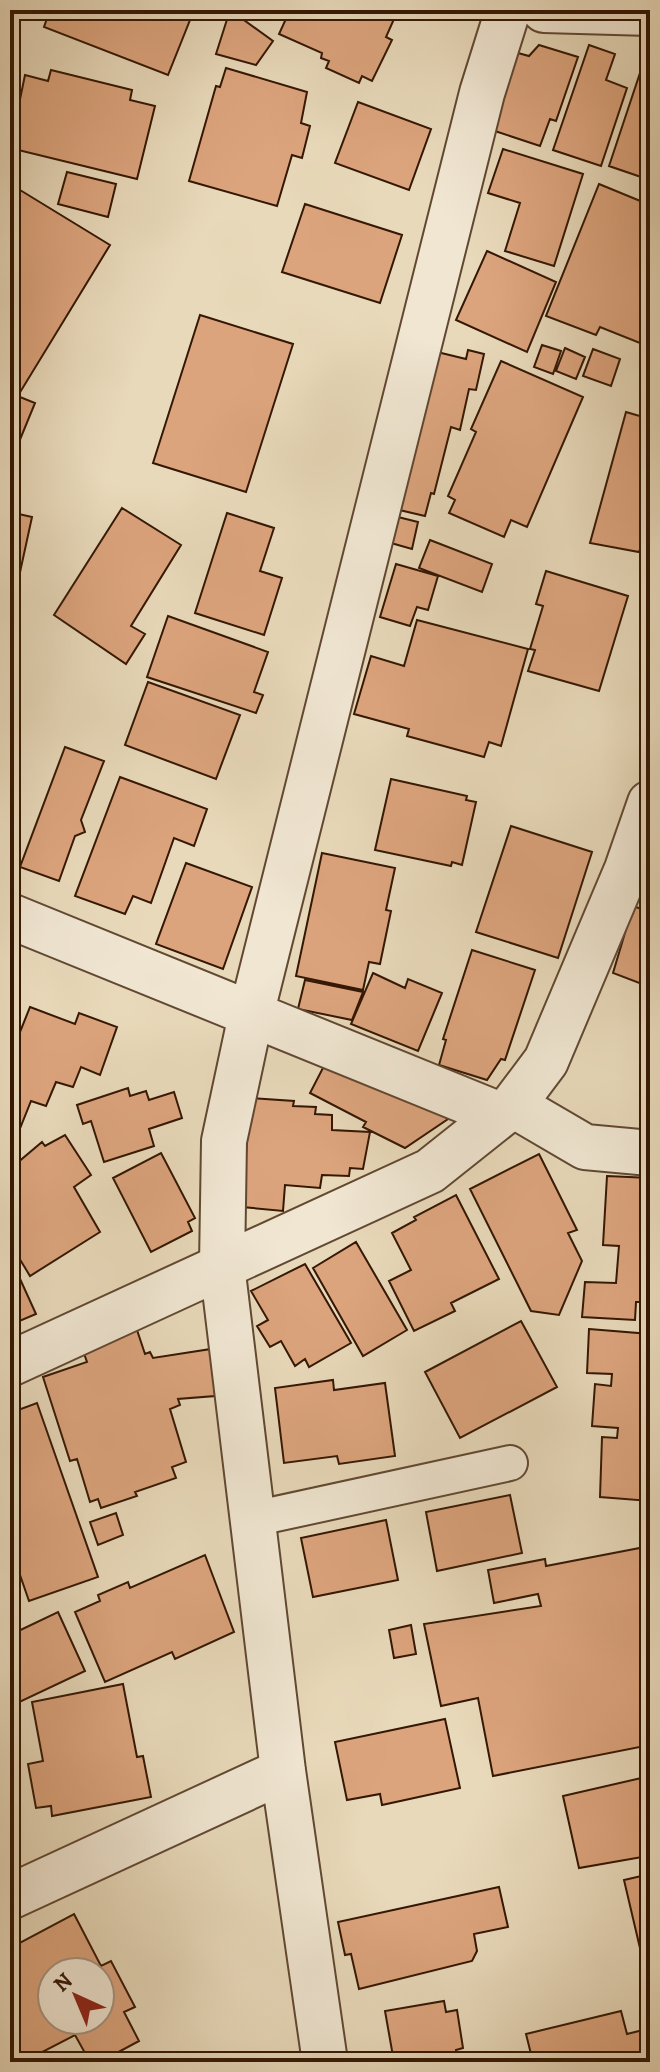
<svg xmlns="http://www.w3.org/2000/svg" width="660" height="2072" viewBox="0 0 660 2072" font-family="Alegreya,serif">
<rect width="100%" height="100%" fill="#e8d9ba"/>
<filter id="stains"><feTurbulence type="fractalNoise" baseFrequency=".0025" numOctaves="4"/><feColorMatrix values="0 0 0 0 .2 0 0 0 0 .09 0 0 0 0 .02 0 0 0 .5 -.17"/></filter>
<radialGradient id="worn" r=".72"><stop offset=".6" stop-color="#630" stop-opacity="0"/><stop offset="1" stop-color="#630" stop-opacity=".3"/></radialGradient>
<path fill="#dca47d" stroke="#341704" stroke-width="2" fill-rule="evenodd" d="M50 10H194L168 75 44 27Z
M230 10 273 41 256 65 216 54Z
M290 10H398L386 37 392 40 372 81 362 76 359 83 326 68 329 61 321 58 322 53 279 34Z
M539 45 578 57 556 121 550 119 540 146 492 130 518 53 529 56Z
M589 45 615 54 606 80 627 88 601 166 553 150Z
M645 58 650 59V180L609 166Z
M226 68 307 92 301 123 310 126 302 158 292 155 277 206 189 181 216 86 220 87Z
M51 70 132 90 130 100 155 106 137 179 10 148 25 75 48 81Z
M358 102 431 129 409 190 335 163Z
M503 149 583 174 554 266 505 251 520 203 488 193Z
M67 172 116 184 108 217 58 204Z
M599 184 650 205V347L600 327 596 335 546 316Z
M20 190 110 245 19 394 10 389V208Z
M305 204 402 235 380 303 282 272Z
M487 251 556 282 527 352 456 320Z
M200 315 293 344 246 492 153 463Z
M542 345 561 351 553 374 534 367Z
M565 348 585 357 576 379 556 371Z
M593 349 620 359 611 386 583 376Z
M468 350 484 354 476 390 469 389 460 430 451 427 434 494 431 493 425 516 395 509 433 351 466 359Z
M501 361 583 397 527 527 511 520 504 537 449 513 455 500 448 496 476 432 471 429Z
M10 393 35 403 17 447 10 444Z
M626 412 650 419V547L642 545 639 552 590 543Z
M122 508 181 545 131 626 145 634 126 664 54 615Z
M10 512 32 517 19 577 10 584Z
M227 513 274 528 260 571 282 578 264 635 195 613Z
M398 517 418 522 412 549 391 543Z
M430 540 492 564 482 592 419 568Z
M396 564 438 576 428 610 417 607 410 626 380 617Z
M546 571 628 596 599 691 528 671 535 650 530 649 543 606 536 604Z
M168 616 268 652 254 692 263 695 256 713 147 677Z
M417 620 528 649 501 746 489 742 484 757 407 736 409 729 354 714 371 656 404 666Z
M148 682 240 715 216 779 125 745Z
M65 747 104 761 81 820 85 832 75 836 59 881 20 867Z
M120 777 207 809 194 846 174 838 151 903 133 896 125 914 75 896Z
M391 779 467 796 466 800 476 802 462 865 452 862 451 866 375 850Z
M511 826 592 852 558 958 476 932Z
M322 853 395 868 386 910 391 911 380 964 369 962 363 990 296 976Z
M186 863 252 887 223 969 156 944Z
M633 906 650 912V987L613 973Z
M472 950 535 970 505 1060 501 1059 487 1080 439 1065 446 1040 443 1039Z
M373 973 405 988 408 979 442 993 418 1051 351 1024Z
M305 980 363 992 352 1020 298 1009Z
M30 1007 75 1024 79 1013 117 1027 100 1075 81 1067 73 1087 56 1082 46 1106 31 1101 19 1131 10 1127V1057Z
M325 1064 454 1115 405 1148 363 1127 366 1122 310 1093Z
M128 1088 130 1096 146 1091 149 1100 174 1092 182 1118 149 1129 154 1146 104 1162 91 1121 83 1124 77 1105Z
M250 1098 294 1101 293 1106 316 1107 315 1114 332 1115V1130L370 1132 363 1169 350 1168 349 1176 322 1175 320 1188 285 1185 283 1211 242 1207Z
M65 1135 91 1175 74 1187 100 1232 30 1276 10 1243V1192L15 1189 10 1182V1169L42 1142 45 1146Z
M161 1153 195 1218 188 1222 192 1231 151 1252 113 1178Z
M539 1154 577 1230 568 1233 582 1261 559 1315 531 1311 470 1189Z
M607 1176 650 1178V1302H636L635 1320 582 1317 585 1282 616 1283 619 1246 603 1245Z
M456 1195 499 1279 451 1303 455 1311 414 1331 389 1281 411 1270 392 1233 416 1220 414 1217Z
M356 1242 407 1330 363 1356 313 1268Z
M305 1264 351 1343 309 1367 305 1359 295 1366 281 1341 270 1347 257 1326 268 1320 251 1291Z
M10 1267 13 1272 16 1270 36 1314 10 1325Z
M521 1321 557 1387 460 1438 425 1372Z
M589 1329 650 1334V1501L600 1497 602 1437 617 1438 618 1428 592 1426 595 1384 611 1386 612 1374 587 1373Z
M137 1330 145 1354 150 1352 153 1358 211 1349 215 1396 178 1399 180 1405 170 1409 186 1462 172 1467 176 1478 135 1492 137 1496 101 1508 98 1499 90 1502 77 1459 70 1461 43 1377 87 1362 82 1348Z
M333 1380 334 1390 385 1383 395 1456 339 1464 337 1456 284 1463 275 1388Z
M37 1403 98 1577 29 1601 10 1546V1413Z
M510 1495 522 1553 437 1571 426 1512Z
M116 1513 123 1535 98 1545 90 1522Z
M386 1520 398 1580 313 1597 301 1538Z
M650 1546V1745L493 1776 478 1698 441 1706 424 1624 541 1606 538 1594 494 1603 488 1570 545 1559 546 1566Z
M205 1555 234 1632 175 1659 172 1652 105 1682 75 1612 100 1601 98 1595 128 1582 130 1588Z
M58 1612 85 1671 11 1706 10 1635Z
M411 1625 416 1654 394 1658 389 1630Z
M123 1684 137 1757 143 1756 151 1797 52 1816 51 1806 36 1808 28 1764 43 1761 32 1702Z
M445 1719 460 1788 382 1805 380 1794 347 1800 335 1742Z
M650 1776V1834L643 1836 648 1856 579 1868 563 1796Z
M650 1874V1959L643 1961 624 1880Z
M499 1887 508 1927 474 1934 477 1951 472 1961 359 1989 351 1954 345 1955 338 1922Z
M74 1914 101 1966 111 1961 135 2007 124 2012 139 2041 100 2062H90L75 2035 23 2062H10V1948ZM52 1972H100V2020H52Z
M444 2001 446 2012 457 2010 463 2048 456 2050 458 2062H394L385 2011Z
M621 2011 627 2034 643 2030 650 2062H533L526 2034Z"/>
<g fill="none" stroke-linecap="round" stroke-linejoin="round">
<defs>
<path id="service" d="M253 1519 510 1463"/>
<path id="minor" d="M544 10 650 13
M10 916 500 1115
M513 1105 546 1061 627 869 650 803
M10 1364 430 1171 513 1105 585 1147 650 1153
M10 1897 283 1771
M325 2062 283 1771 222 1265 224 1141 251 1015 482 93 508 10"/>
</defs>
<use href="#service" stroke="#614832" stroke-width="38"/>
<use href="#minor" stroke="#614832" stroke-width="48"/>
<use href="#service" stroke="#f0e6d2" stroke-width="34"/>
<use href="#minor" stroke="#f0e6d2" stroke-width="44"/>
</g>
<rect width="660" height="2072" fill="none" stroke="#e8d9ba" stroke-width="40"/>
<rect x="12" y="12" width="636" height="2048" fill="none" stroke="#341704" stroke-width="4"/>
<rect x="20" y="20" width="620" height="2032" fill="none" stroke="#341704" stroke-width="2"/>
<g transform="translate(76 1996) rotate(316)"><circle r="38" fill="#f0e6d2" stroke="#a59380" stroke-width="2"/>
<path d="M0-6L14 30L0 20L-14 30Z" fill="#8f2418"/>
<text y="-12" font-size="22" font-weight="bold" text-anchor="middle" fill="#341704">N</text>
</g>
<rect width="100%" height="100%" filter="url(#stains)"/>
<rect width="100%" height="100%" fill="url(#worn)"/>
</svg>
